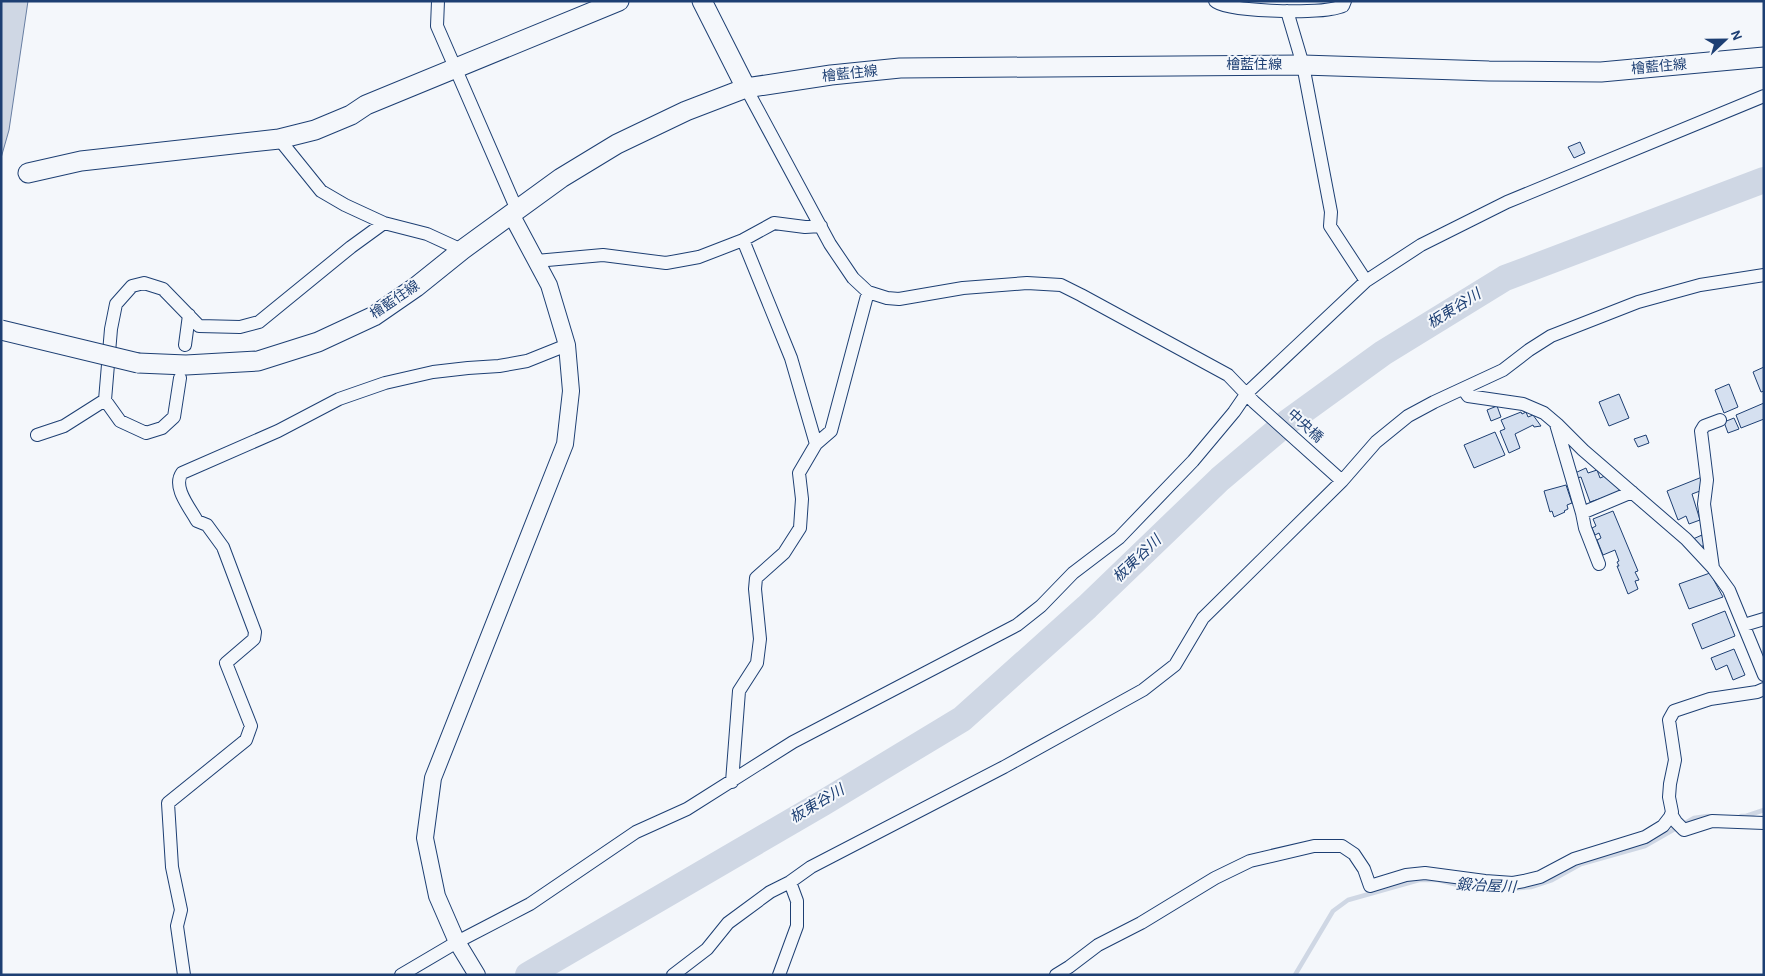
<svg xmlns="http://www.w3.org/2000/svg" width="1765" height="976" viewBox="0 0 1765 976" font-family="'Alegreya Sans','Noto Sans JP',sans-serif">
<rect width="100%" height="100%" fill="#f4f7fb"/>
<path fill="#cfd7e4" stroke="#687fa3" d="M1 1H28L9 130 1 158Z"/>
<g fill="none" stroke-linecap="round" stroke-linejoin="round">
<path stroke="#cfd7e4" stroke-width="4.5" d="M1741 816H1746L1764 810
M1295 975 1333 911 1348 900 1419 880H1438L1462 886 1508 889 1531 887 1552 880 1581 864 1645 846 1694 818 1708 816"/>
<path stroke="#cfd7e4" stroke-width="26" d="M528 975 823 803 962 719 1087 607 1220 479 1285 424 1383 353 1505 278 1764 180"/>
</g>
<path fill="#d5e0f0" stroke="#1d3f73" d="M1580 142 1585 153 1574 158 1568 147Z
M1764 367V391L1761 392 1753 372Z
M1729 384 1738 407 1724 413 1715 390Z
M1619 394 1629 418 1609 426 1599 402Z
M1764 403V419L1741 428 1736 415Z
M1497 406 1501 417 1491 421 1487 410Z
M1521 412 1522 414 1526 412 1528 417 1533 415 1541 426 1534 427 1533 425 1515 434 1520 448 1509 453 1500 431 1505 429 1501 420Z
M1734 418 1739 429 1728 433 1724 422Z
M1495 432 1505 455 1474 468 1464 445Z
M1646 435 1649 443 1638 447 1634 439Z
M1586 468 1588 473 1597 470 1600 478 1605 476 1623 491 1590 502 1581 477 1577 478 1575 473Z
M1702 477 1700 491 1692 494 1700 520 1689 524 1686 516 1678 520 1667 491Z
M1566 485 1572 503 1567 505 1568 509 1564 511 1565 512 1554 517 1552 511 1550 512 1544 491Z
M1613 511 1638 571 1635 572 1639 580 1635 581 1638 589 1628 594 1617 566H1619L1617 562 1619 561 1615 550 1603 555 1597 540 1601 538 1599 533 1595 535 1592 528 1596 526 1593 519Z
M1702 535 1704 545 1701 547 1693 539Z
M1710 573 1723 597 1689 609 1679 584Z
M1725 611 1735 636 1702 649 1692 624Z
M1734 649 1745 675 1733 680 1727 665 1716 670 1711 658Z"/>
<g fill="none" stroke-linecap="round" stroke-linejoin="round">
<defs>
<path id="minor" d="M438 1 437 26 517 210
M1215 1C1225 12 1315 13 1331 9 1335 9 1339 7 1343 6L1345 1
M1287 11 1303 65 1331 212 1330 226 1366 281
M746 88 830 244 853 278 868 292 887 298 899 299 963 288 1027 283 1061 285 1081 295 1228 375 1254 402 1342 481
M279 139 321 191 345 205 384 223 427 234 462 250
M536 261 603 255 666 263 699 257 743 240 774 223 805 227 821 226
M185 345 189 315
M1463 389 1468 396 1523 404 1544 413 1557 424 1583 450 1686 539 1713 568 1729 590 1764 675
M105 400 111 329 116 304 132 286 144 283 163 289 199 326 240 327 259 322 351 247 384 223
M1556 424 1582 513 1632 492
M37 435 64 426 105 400 120 421 146 433 162 428 174 417 180 378
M816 444 831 431 868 292
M1582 513 1585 528 1599 564
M1713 568 1704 504 1707 480 1701 431 1704 426 1720 420
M1744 625 1764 619
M732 782 739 691 757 663 760 639 755 589 756 578 784 553 800 528 802 499 799 473 816 444 791 358 743 240
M1671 814 1676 822 1684 830 1712 821 1764 823
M184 975 177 926 181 910 172 867 168 803 246 740 251 726 226 663 254 639 255 632 223 547 207 525 197 521C190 508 172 487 182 473L278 431 339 399 385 383 433 372 468 368 499 366 527 361 567 345
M401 975 457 942 530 904 636 832 687 809 793 742 1017 625 1041 606 1073 573 1119 538 1193 461 1234 412 1247 393 1366 281 1421 245 1507 202 1764 96
M673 975 707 949 728 923 770 892 790 882 811 867 1004 767 1143 690 1175 665 1203 618 1342 481 1376 442 1408 416 1434 402 1503 370 1529 350 1551 336 1638 302 1700 285 1764 275
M779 975 797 926V901L790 882
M1056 975 1069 967 1098 945 1141 923 1215 878 1250 861 1314 846H1342L1354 854 1364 869 1370 886 1406 875 1425 873 1485 881 1513 883 1524 881 1540 877 1574 859 1645 837 1663 826 1670 817 1672 812 1669 797 1670 784 1675 760 1669 720 1674 711 1710 699 1757 692 1764 689"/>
<path id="tertiary" d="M477 975 457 942 437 896 425 838 433 778 565 444 571 391 567 345 549 285 511 214"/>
<path id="secondary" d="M702 1 746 88
M28 173 81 161 279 139 315 130 351 115 366 105 619 1
M138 363 186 365 258 361 318 342 374 316 416 287 462 250 561 178 617 144 686 111 746 88 831 75 900 68 1303 65 1489 71 1601 72 1764 57"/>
</defs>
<use href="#minor" stroke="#1d3f73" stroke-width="14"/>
<use href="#tertiary" stroke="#1d3f73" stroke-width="18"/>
<use href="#secondary" stroke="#1d3f73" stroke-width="21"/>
<use href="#minor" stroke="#f4f7fb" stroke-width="12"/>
<use href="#tertiary" stroke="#f4f7fb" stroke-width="16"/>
<use href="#secondary" stroke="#f4f7fb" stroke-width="19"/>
<defs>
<path id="secondary-bridge" d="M1 330 138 363"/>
</defs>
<use href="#secondary-bridge" stroke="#1d3f73" stroke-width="21" stroke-linecap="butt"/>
<use href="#secondary-bridge" stroke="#f4f7fb" stroke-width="19"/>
</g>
<g text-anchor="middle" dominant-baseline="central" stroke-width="4" stroke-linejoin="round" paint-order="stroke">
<g font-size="14" fill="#1d3f73" stroke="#f4f7fb">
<text x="1254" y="65">檜藍住線</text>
<text transform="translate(1659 67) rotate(-5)">檜藍住線</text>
<text transform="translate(850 74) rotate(-6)">檜藍住線</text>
<text transform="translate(395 300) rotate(-34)">檜藍住線</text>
<text transform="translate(1305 426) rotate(42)">中央橋</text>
</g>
<g font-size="15" font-style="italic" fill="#1d3f73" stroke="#f4f7fb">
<text transform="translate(1454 309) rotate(-32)">板東谷川</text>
<text transform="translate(1137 559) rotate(-44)">板東谷川</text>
<text transform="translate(817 804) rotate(-31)">板東谷川</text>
<text transform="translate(1486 886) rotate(3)">鍛冶屋川</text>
</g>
</g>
<rect width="1765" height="976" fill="none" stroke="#1d3f73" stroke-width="5"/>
<g transform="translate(1725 40) rotate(68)" stroke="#f4f7fb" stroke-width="4" paint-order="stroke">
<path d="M0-4L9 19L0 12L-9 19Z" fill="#1d3f73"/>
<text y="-8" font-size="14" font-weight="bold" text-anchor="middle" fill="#1d3f73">N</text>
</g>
</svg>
